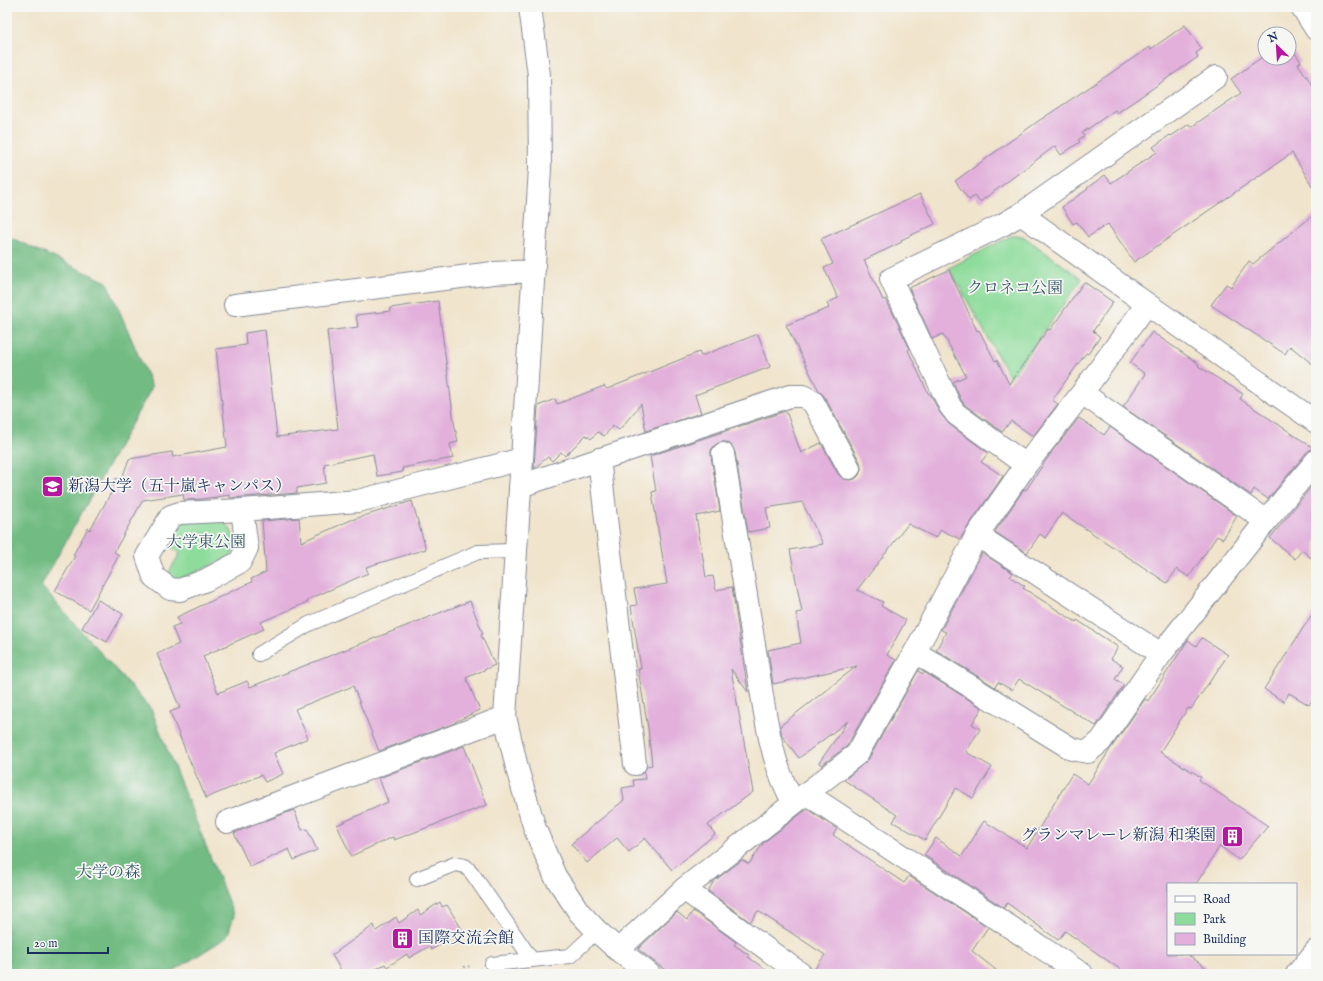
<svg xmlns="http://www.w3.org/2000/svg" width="1323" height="981" viewBox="0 0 1323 981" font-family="'IM FELL English','Noto Serif JP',serif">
<rect width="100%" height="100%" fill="#f6f6f2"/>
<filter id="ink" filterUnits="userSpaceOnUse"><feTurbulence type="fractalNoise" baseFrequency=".025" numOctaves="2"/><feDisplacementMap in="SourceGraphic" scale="8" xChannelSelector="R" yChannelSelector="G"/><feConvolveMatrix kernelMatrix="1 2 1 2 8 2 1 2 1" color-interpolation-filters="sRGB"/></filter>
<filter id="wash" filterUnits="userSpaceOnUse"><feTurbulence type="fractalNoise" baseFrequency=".012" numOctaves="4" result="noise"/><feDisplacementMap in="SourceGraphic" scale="16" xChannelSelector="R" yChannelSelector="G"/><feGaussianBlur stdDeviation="0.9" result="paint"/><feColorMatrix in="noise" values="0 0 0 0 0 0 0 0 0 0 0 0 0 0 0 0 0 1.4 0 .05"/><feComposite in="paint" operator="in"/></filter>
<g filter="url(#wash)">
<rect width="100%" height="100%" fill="#f0e4cc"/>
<path fill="#8edc9b" stroke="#54867c" d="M1011 236H1023L1082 279 1010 378 949 268Z
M220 520 230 528 237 546 230 557 176 581 168 574 180 553 167 545 180 522Z"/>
<path fill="#72bc83" stroke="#467670" d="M7 236 107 282 152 387 41 586 151 709 234 916 227 937 169 974H7Z"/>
<g id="blocks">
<path fill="#e2b0db" d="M1185 25 1202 49 1196 53 1198 57 1117 113 1115 110 1082 133 1084 136 1078 140 1080 142 1061 155 1055 146 980 202 975 196 969 200 955 181 1037 122 1150 47 1151 49Z
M1289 44 1301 62 1298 64 1316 90V192L1292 153 1134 262 1108 224 1088 237 1077 222 1073 224 1062 207 1088 189 1087 188 1105 175 1111 183 1157 152 1153 147 1170 135 1171 136 1189 124 1191 127 1241 93 1231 79 1265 55V58H1289Z
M920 194 935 224 901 240 902 242 864 260 883 300 886 299 910 349 908 350 928 393 929 394H930L940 413 949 424 988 453 981 462 1003 476 967 528 960 539 941 530 936 538 908 524 857 590 883 602 881 606 906 620 887 655 896 660 847 746 822 765 819 763 848 721 799 758 782 736 780 726 857 666 773 684 768 650 801 643 796 613 802 612 790 550 823 544 802 502 766 508 770 528 748 532 735 452 732 446 727 442H721L715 445 711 450V456L720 511 696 516 706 577 713 576 716 590 732 587 748 692 731 669 753 792 708 825 715 834 672 870 645 838 629 852 617 838 587 863 571 844 624 800 622 788 634 786 633 780 645 779 644 772 647 766 652 765 648 728 638 669H641L631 606 637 605 634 589 667 584 652 492 656 491 650 456 786 411 801 453 821 443 838 474 842 478 849 480 855 479 859 475 861 469 860 462 824 396 819 391 786 325 829 308 827 303 838 298 824 268 833 264 821 239Z
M1316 213V367L1290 346 1285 354 1211 305 1226 284 1231 287 1249 261 1253 264Z
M949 270 977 331 979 330 995 361 997 360 1009 384 1048 329 1050 330 1084 282 1113 302 1093 331 1100 337 1088 354 1086 353 1052 400 1058 404 1033 436 1011 421 1002 432 965 405 961 400 953 382 966 376 943 334 932 339 909 288Z
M438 301 454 422 458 442 450 444 453 458 402 468 403 472 377 476 373 454 324 464 326 483 297 488V493L230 498V495L202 499 184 500 183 494 143 500 114 552 119 555 89 610 55 591 75 556 73 555 88 528 90 530 111 493 110 486 115 485V479L122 478 129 459 172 452 173 457 227 447 216 349 246 345 245 333 265 330 277 437 338 429 327 331 358 327 356 315 391 311 390 308Z
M1152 332 1199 364 1198 366 1243 394 1240 399 1315 449H1311L1306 453 1268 499 1254 489 1251 495 1123 407 1145 374 1130 363Z
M758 334 770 367 695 395 701 413 646 431 641 404 619 430 613 426 604 436 598 432 591 439 586 435 565 456 561 452 552 461 548 457 534 468 538 406 555 399 557 404 604 386 607 389 699 352 701 356Z
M1079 418 1104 435 1110 427 1237 516 1223 539 1217 536 1189 577 1177 569 1167 583 1062 513 1045 538 1040 534 1027 553 995 532 1024 489 1026 490 1053 450Z
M1316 481V562L1302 550 1295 559 1270 538Z
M412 501 426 549 366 567 368 573 307 600 308 602 261 622 264 629 203 656 218 693 247 681 250 687 470 601 483 634 481 635 495 665 466 678 480 710 455 722V723L379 751 353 686 295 709 308 738 274 753 283 774 265 782 261 775 206 798 186 752 170 712 180 708 157 654 179 644 172 627 180 624 177 617 252 582 251 579 266 572 262 521 299 518 301 542 351 520Z
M982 553 1013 573 1010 577 1025 586 1023 588 1076 622 1077 620 1118 647 1111 659 1123 666 1115 679 1124 685 1096 726 1019 679 1012 690 998 682 995 687 936 650 946 632 941 630Z
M98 600 123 614 107 642 82 628Z
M1316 608V693L1309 705 1289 693 1284 702 1264 689Z
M1202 638 1228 655 1191 709 1188 708 1160 752 1201 777 1199 780 1268 826 1239 860 1220 846 1196 884H1168V954H1187L1215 974H1127L1065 931 1058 940 1007 903 1004 908 924 855 936 838 962 856 984 821 1027 848 1072 774 1088 784 1109 751 1145 699 1148 701 1188 640 1196 646Z
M918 671 923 674 924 672 982 708 972 724 980 729 966 752 992 767 973 798 956 788 925 840 893 822 897 815 844 780 868 760Z
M464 746 487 805 394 840 393 837 351 856 337 825 388 802 379 778Z
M807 809 837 829 833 835 904 883 909 876 988 927 972 951 1001 974H813V971L825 955 758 911 750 922 708 891 714 881 742 860 749 864 764 842Z
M294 810 302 830 307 829 317 850 294 860 289 849 250 867 234 833Z
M440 902 442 907 447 905 463 931 431 950 430 946 409 958 407 954 387 967 385 964 367 974H343L332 955 374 925 376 931 396 917 399 923 418 910 420 915Z
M693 911 736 942 734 945 749 955 748 957 772 974H670L638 949 677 912 687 920Z"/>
</g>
</g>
<g filter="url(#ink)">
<use href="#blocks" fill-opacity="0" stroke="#868a95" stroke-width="1"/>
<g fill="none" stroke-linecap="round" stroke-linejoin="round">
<defs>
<path id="lane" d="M259 654 309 624 478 552 516 551
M417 879 455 864 465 866 472 873 532 960
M492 964 570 956 597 931"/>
<path id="street" d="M530 7 539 75 540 168 522 459 505 717 518 772 535 829 555 876 579 912 597 931 618 950 649 974
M1302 7 1316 29
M1021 214 1216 77
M235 305 493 273 534 271
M1082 393 1266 521
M1316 422 1147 304 1021 214 1002 225 891 279 950 406 956 414 1026 465 977 535 915 652 1072 749 1088 752 1101 741 1161 654 1266 521 1316 461
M723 454C734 522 745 589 756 657 764 705 769 761 794 803
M599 459 635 764
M1026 465 1082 393 1147 304
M520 486 790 396H803L813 402 849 468
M242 510 247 548 240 562 206 580 180 590 170 589 154 577 147 556 171 516 180 513 242 510 358 501 522 459
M977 535 1161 654
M807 794 1082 974
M227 822 505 717
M684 889 801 974
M618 950 684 889 857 754 915 652
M1297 974 1316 951"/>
</defs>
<use href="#lane" stroke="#868a95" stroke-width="16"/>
<use href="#street" stroke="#868a95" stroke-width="24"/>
<path stroke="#868a95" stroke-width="2.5" stroke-dasharray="1 3" stroke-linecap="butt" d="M7 34 9 7
M7 111 11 132 7 169
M460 974 465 967 472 966"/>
<use href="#lane" stroke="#fff" stroke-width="14"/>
<use href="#street" stroke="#fff" stroke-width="22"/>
</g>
</g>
<defs>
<symbol id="university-square" viewBox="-11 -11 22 22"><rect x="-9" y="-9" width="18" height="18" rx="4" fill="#b5179e" stroke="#f6f6f2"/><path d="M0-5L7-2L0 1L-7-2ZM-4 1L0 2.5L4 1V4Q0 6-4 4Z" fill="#fff"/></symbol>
<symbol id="building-square" viewBox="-11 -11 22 22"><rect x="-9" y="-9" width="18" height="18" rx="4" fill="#b5179e" stroke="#f6f6f2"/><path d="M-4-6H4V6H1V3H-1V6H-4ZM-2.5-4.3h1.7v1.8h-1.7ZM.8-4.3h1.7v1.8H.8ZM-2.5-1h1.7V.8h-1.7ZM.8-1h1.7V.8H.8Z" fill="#fff"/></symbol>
</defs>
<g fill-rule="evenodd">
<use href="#university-square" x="40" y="474" width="25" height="25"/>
<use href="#building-square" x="1220" y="824" width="25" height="25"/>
<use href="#building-square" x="390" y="926" width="25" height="25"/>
</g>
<g text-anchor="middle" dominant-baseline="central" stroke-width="3.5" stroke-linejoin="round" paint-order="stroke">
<g font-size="16" fill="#385a6d" stroke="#f6f6f2">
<text x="1015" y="289">クロネコ公園</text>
<text x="206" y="543">大学東公園</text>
<text x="108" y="873">大学の森</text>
</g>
<g font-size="16" fill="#1b2f5e" stroke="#f6f6f2" text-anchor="start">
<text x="68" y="487">新潟大学（五十嵐キャンパス）</text>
<text x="1216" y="836" text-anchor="end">グランマレーレ新潟 和楽園</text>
<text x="418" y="939">国際交流会館</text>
</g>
</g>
<rect width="1323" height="981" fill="none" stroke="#f6f6f2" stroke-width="24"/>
<rect x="1167" y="883" width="130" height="72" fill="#f6f6f2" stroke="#9ea6b7"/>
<rect x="1175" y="896" width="20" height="6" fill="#ffffff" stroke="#9ea6b7"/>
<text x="1203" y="903" font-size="12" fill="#1b2f5e">Road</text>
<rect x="1175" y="913" width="20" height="12" fill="#8edc9b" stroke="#9ea6b7"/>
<text x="1203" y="923" font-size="12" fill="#1b2f5e">Park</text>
<rect x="1175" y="933" width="20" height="12" fill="#e2b0db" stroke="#9ea6b7"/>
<text x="1203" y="943" font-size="12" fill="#1b2f5e">Building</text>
<g transform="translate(1277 46) rotate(335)"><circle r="19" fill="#f6f6f2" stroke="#9ea6b7"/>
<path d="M0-3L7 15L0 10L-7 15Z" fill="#b5179e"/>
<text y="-6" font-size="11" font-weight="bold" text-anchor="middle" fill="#1b2f5e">N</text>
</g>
<path d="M28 947v6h80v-6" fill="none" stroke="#1b2f5e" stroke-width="2"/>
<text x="34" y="947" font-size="12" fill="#1b2f5e" stroke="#f6f6f2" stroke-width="3" paint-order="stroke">20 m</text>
</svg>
